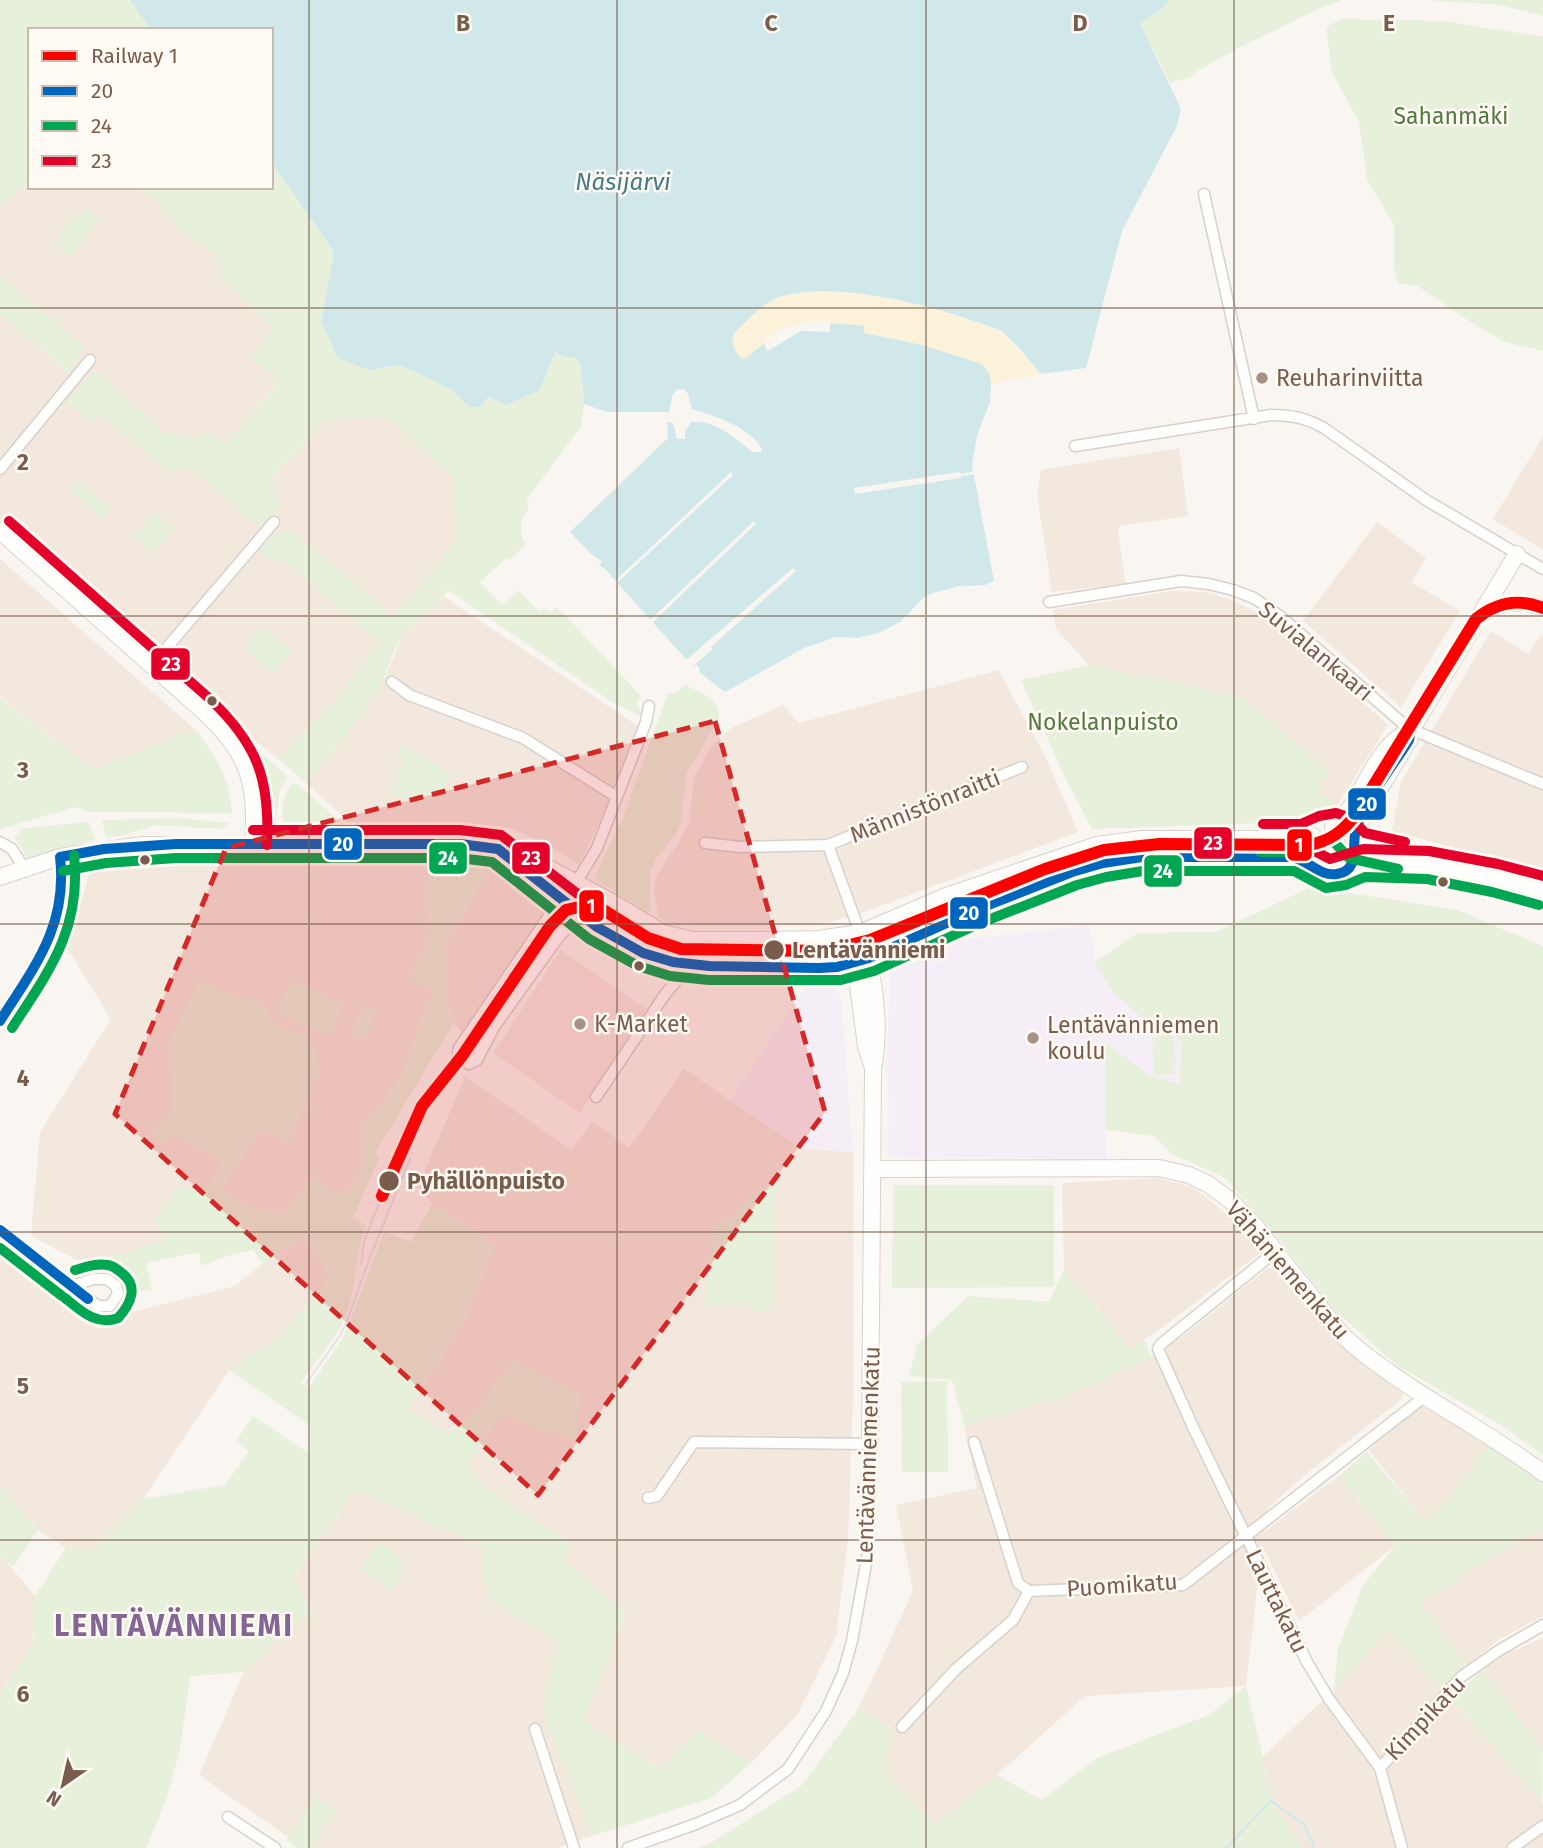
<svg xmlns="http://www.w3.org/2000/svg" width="1543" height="1848" viewBox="0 0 1543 1848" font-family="'Fira Sans',sans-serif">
<rect width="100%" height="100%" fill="#f9f5f0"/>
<path fill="#f2e8de" d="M30 180V187H137L153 198 185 235 218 255 223 279 256 310 273 331 280 381 224 445 164 432 95 370 91 422 100 414 167 470 190 467 260 528 271 480 325 420 386 416 453 477 455 543 393 617 293 531 258 549 270 562 281 558 380 642 341 694 278 759 162 667 148 648 0 522V314L69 374 83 346 0 276V207Z
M1543 436V550L1493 519Z
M1179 448 1188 516 1120 526 1118 531 1125 581 1129 584 1052 592 1037 494 1041 470Z
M1377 522 1426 558 1411 582 1460 611 1401 707 1303 621Z
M0 559 196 730 94 770 0 697Z
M1173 591 1203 592 1227 598 1267 617 1388 725 1336 807 1318 789 1330 773 1241 697 1089 665 1056 629 1053 610Z
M444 597 638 726 609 803 579 865 545 843 507 827 475 825 356 828 306 783 336 749 386 676 402 637Z
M1491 631 1528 654 1541 635 1543 636V872L1392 831 1401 782Z
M999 670 1047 760 1078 832 867 911 818 925 691 924 666 923 658 917 654 892 656 876 682 837 689 823 694 778 712 746 731 728 783 705 799 723Z
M176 855 428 858 429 936 411 977 433 989 400 1080 361 1125 363 1169 342 1197 314 1177 283 1214 251 1210 222 1189 260 1129 289 1142 310 1036 277 1024 260 1002 168 1043 177 1135 223 1162 209 1187 166 1240 85 1264 31 1236 40 1132 111 1019 67 948 91 868Z
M493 864 505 869 555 903 463 1033 454 1023 447 1002 445 946Z
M684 1069 802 1149 853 1152V1395L848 1540 836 1636 797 1715 750 1764 698 1730 661 1769 583 1721 626 1612 563 1561 570 1544 481 1485 467 1465 502 1414 513 1360 473 1413 446 1433 408 1410 467 1317 494 1247 468 1227 432 1204 418 1186 465 1077 572 1150 592 1121 629 1148Z
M1158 1178 1194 1188 1232 1218 1260 1253 1167 1324 1131 1349 1064 1269 1062 1183Z
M306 1237 330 1277 281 1336 229 1370 143 1499 92 1550 66 1548 38 1530 0 1486V1243L98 1321 235 1286 263 1264Z
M1269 1267 1277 1269 1343 1346 1373 1371 1404 1392 1402 1399 1311 1470 1267 1509 1264 1532 1340 1475 1395 1546 1299 1621 1262 1545 1246 1686 1085 1696 997 1775 936 1825 883 1774 892 1729 859 1708 913 1591 896 1505 977 1488 964 1425 1067 1396 1151 1357 1183 1336Z
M1422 1406 1489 1443 1443 1506 1425 1521 1369 1450Z
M356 1489 482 1546 486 1597 557 1642 543 1712 592 1836 556 1848H304L199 1775 244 1672 286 1630 313 1613 293 1577Z
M1543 1529V1616L1498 1640 1469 1664 1516 1650 1543 1638V1750L1482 1669 1467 1665 1420 1604 1520 1539Z
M0 1554 35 1596 32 1646 0 1695Z
M1388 1629 1543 1803V1848H1302L1274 1805 1262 1757 1334 1690Z"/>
<path fill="#f6e8e1" d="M561 950 649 1011 580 1113 493 1053Z"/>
<path fill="#f6eef6" d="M1089 925 1095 962 1155 1029 1174 1034 1182 1043 1179 1084 1149 1075 1105 1043 1107 1159 888 1157 889 1101 886 1069 891 962 936 943Z
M807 985 834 986 841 999 853 1152 802 1149 731 1100Z"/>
<path fill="#e7f0db" d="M0 0H130L151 30H30V180L0 207Z
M1170 0H1342L1317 9 1234 50 1199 70 1191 77 1170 83 1140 24C1149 15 1163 11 1170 0Z
M1427 0H1543V16L1500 5Z
M1342 19 1444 21 1543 37V351L1505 342 1469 321 1416 285 1398 284 1394 268V224L1367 180 1359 122 1332 72 1326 27Z
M271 161 334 252 321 322 369 370 399 365 451 389 469 407H481L488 397 506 405 540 390 555 352 564 357H575L581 366 584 404 581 426 526 501 529 507C520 521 518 529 525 544L509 561 506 558 480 582 502 605 518 590 539 612 544 608 550 613 557 607 561 611 640 695 637 702 642 717 609 700 448 590C436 609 417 620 403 636 392 649 388 674 378 690 357 723 332 754 306 783L278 759 341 694 380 642 281 558 270 562 258 550 270 536 293 531 393 617 455 543 453 477 386 416 325 420 271 479 281 504 260 528 190 468 167 471 100 414 91 422 67 402 95 370 164 432 196 437 208 431 224 445 280 382 251 358 272 330 256 310 223 279 218 255 185 235 153 198 137 187H271Z
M88 208 99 221 69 258 54 242 76 214Z
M0 276 83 346 70 374 0 314Z
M78 480 111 509 102 519 70 490Z
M154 513 175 529 153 554 133 536Z
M263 626 292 652 273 674 243 647Z
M1089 665 1241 697 1330 772 1318 789 1336 807 1294 822 1092 829 1063 773 1021 680Z
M685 685C699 692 721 698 719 718L686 775 681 820 676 834 656 859 650 873V911L647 913 594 878 622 820 668 693H675Z
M0 698 94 770 196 730C217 759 229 776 232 813L91 812 76 807 0 829Z
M244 738 287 776 280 791 275 825 267 824 258 772Z
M405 747 452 774 438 797 434 799 399 798 394 793V785H397L395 771 403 770V761L396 760 401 749Z
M296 783 341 822 340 827 286 826C278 814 283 795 292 784Z
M176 818 229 823 222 829 156 825 120 836 106 837 102 820Z
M89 822 95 840 28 859 14 837 23 828Z
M269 834 462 835H475L474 838 274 837Z
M1289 842 1288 854H1137L891 945 884 928 944 904 1124 844Z
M428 858 493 864 445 946 447 1002 454 1023 374 1154 379 1158 353 1218 366 1225C355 1254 357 1285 346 1315 337 1339 315 1361 301 1383L309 1388 342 1339 350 1322 384 1232 411 1242 432 1204 468 1227 494 1247 467 1317 408 1410 447 1433 473 1413 513 1359 581 1394 575 1441 502 1415 467 1465 481 1485 571 1544 563 1561 626 1612 584 1721 660 1769 698 1730 750 1764 711 1798 592 1836 543 1712 557 1642 486 1597 482 1546 356 1489 293 1577 314 1613 286 1630 244 1672 190 1676 180 1749 167 1797 146 1848H0V1695L32 1646 35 1596 66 1548 92 1550 143 1499 225 1485 249 1451 236 1441 253 1416 310 1454 311 1426 229 1370 281 1336 329 1277 306 1237 263 1264 253 1250 230 1255 201 1266 199 1252 146 1263 152 1290 130 1292C129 1267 110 1266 90 1269L85 1264 166 1240 156 1218 178 1187H209L223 1162 177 1135 164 1145 150 1135 173 1108 168 1044 198 982 260 1002 278 1024 311 1036 321 1070 289 1143 260 1129 222 1189 251 1210 282 1214 314 1177 343 1196 363 1169 361 1125 400 1080 433 989 411 978 429 936Z
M1311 887 1457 910 1543 946V1455L1499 1424 1398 1366 1334 1310 1278 1238 1225 1178 1172 1154 1154 1136 1106 1130 1105 1042 1149 1075 1179 1084 1182 1043 1174 1034 1155 1029 1112 991 1095 962 1138 933 1216 932Z
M610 906 705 943 704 962 656 952 602 925Z
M290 981 344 1004 331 1036 276 1013Z
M363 1004 378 1009 366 1039 350 1035Z
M1174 1035 1176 1074 1154 1075 1152 1037Z
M777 1180 773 1303 769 1304 771 1311H754L750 1304 705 1305 714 1227Z
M893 1185H1054V1287L892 1288Z
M1064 1269 1131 1349 1144 1339 1151 1357 1067 1396 964 1425 952 1380 909 1376 917 1345 968 1296 1049 1302Z
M947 1381 948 1472H902L901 1382Z
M1489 1443 1543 1480V1529L1520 1539 1420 1604 1467 1665 1441 1690 1388 1630 1334 1690 1338 1649 1363 1585 1395 1546 1340 1475 1367 1452 1425 1521 1443 1506Z
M0 1486 38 1530 13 1567 0 1554Z
M379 1542 402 1558 407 1568 392 1591 361 1570Z
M1482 1669 1543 1750 1542 1803 1452 1700Z
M1246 1686 1274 1805 1302 1848H697L709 1844 801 1786 859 1708 892 1729 883 1774 936 1825 997 1775 1042 1800 1097 1758 1209 1715Z
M314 1797 336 1811 311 1848H297L286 1840Z"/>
<path fill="#fbf2d9" d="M827 292 872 295 902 300 952 314 1001 331 1041 374 991 384 989 373 982 364 922 345 864 333 863 326 806 324 763 345 747 358 741 359C739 356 735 354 733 351 722 330 771 298 788 295 800 292 814 293 827 292Z"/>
<path fill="#d0e8ea" d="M130 0H1170C1163 11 1149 15 1140 24L1181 109 1176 128 1122 231 1086 368 1041 374C1031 363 1013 339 1001 331 993 326 980 324 971 320 921 303 839 283 787 295 767 299 754 314 740 327 728 338 732 349 742 359L747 358C785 322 814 321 864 326V333L922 345 982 364 989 373 991 384 990 402 977 435 972 465 994 581 985 585 959 586 933 593 924 597 900 622 879 633 857 638 836 637 804 648 725 692 699 672 700 670 697 665 693 667 604 568 599 566 602 561 590 553 570 532 668 438 667 422 673 423 677 439H685V432L691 422C715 420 735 438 752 452H761L762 449C750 427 715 416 692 409L688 394 684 389H677L672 396 669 412H607L584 404 581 366 575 357H564L555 352 540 390 506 405 488 397 481 407H469L451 389 399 365 369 370 338 358 321 322 334 252 271 161V30H151Z"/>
<path fill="#f9f5f0" d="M805 321H830V332L801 331 768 351 762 341 779 330Z
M976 471 977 474 961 476V478L855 494 854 488 959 472 960 474Z
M731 472 733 475 615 585 613 583Z
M754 521 756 524 652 623 648 622Z
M793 568 796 571 711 647 713 649 692 667 686 660Z"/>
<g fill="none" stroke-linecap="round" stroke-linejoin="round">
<path stroke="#d0e8ea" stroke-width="2.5" d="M1226 1848 1271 1801 1304 1824 1315 1848"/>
<defs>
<path id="street" d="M1204 194 1254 419
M1075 446 1271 415C1292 415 1306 418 1324 428L1426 500 1543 569
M0 469 90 360
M1049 602 1181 581 1209 584 1233 590 1254 598 1280 616 1408 728 1543 784
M1481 619C1500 603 1521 601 1543 612
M152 665 274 522
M392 682 409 695 523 738 617 797
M0 842 12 849 24 868
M705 843 740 847 828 845 860 933
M828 845 1022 767
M589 921C576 921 569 926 560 935L494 1027 477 1060 469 1064 460 1059 458 1052 459 1048 549 916 582 873 597 848 646 722 649 706
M0 1021C30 972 74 919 60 857
M596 1097 666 993 691 965
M0 1230 98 1306H110L118 1294 116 1286 107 1279H93L72 1286
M1275 1252 1161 1344 1158 1349 1193 1427 1307 1662 1329 1699 1380 1768 1402 1848
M974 1442 1018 1583 1029 1591
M902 1727 956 1669 1013 1620 1029 1591 1183 1585 1424 1397
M535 1729 574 1848
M1380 1768 1461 1677 1498 1651 1543 1625
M228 1817 275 1848
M628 1848 696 1824 740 1805 788 1769 826 1711 843 1673 852 1641 868 1553 870 1444 694 1442 657 1496 648 1498
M1512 1848 1543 1826"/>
<path id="secondary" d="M0 531 202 710C248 752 258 782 253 844
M1333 827C1365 801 1371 748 1411 730
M1353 839 1362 818 1409 740 1411 730 1517 554
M1355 845 1409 857 1428 865 1495 878 1543 891
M506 854C542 880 573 913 611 936 675 974 748 967 819 968 866 965 907 942 949 923 989 904 1030 886 1071 872 1124 855 1179 856 1234 857 1255 857 1277 856 1298 857L1304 859 1319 871 1335 875 1365 863 1407 866 1428 865
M0 877 60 857 142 845H474L526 856 610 901 663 933 693 940H759L819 939 860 933 946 896 1097 845 1142 839H1291L1313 836
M860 933C875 976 881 1024 873 1070L870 1444
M856 952 855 962 866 1046 872 1065
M874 1169 1159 1168 1189 1175 1208 1184 1231 1201 1255 1226 1343 1336C1403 1390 1478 1424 1543 1473"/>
</defs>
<use href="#street" stroke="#d7d1cb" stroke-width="13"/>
<use href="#secondary" stroke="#d9d2cb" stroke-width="18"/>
<use href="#street" stroke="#fefefd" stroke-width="10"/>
<use href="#secondary" stroke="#fefefd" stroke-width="16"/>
<path stroke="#e6e3e7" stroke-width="2" d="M361 1265 364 1241 382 1196
M306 1384 341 1334 347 1321 370 1257 410 1159"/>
<defs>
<path id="bus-1" d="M60 857 104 849 176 844H460L498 849 597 927 643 953 673 962 709 966 819 968 837 967 869 958 978 909 1072 872 1103 863 1142 857H1292C1308 860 1320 877 1337 874 1361 870 1351 846 1356 829 1367 797 1391 769 1409 740L1411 730 1476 623C1498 606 1517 601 1543 612
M0 1021C35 966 68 925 60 857
M0 1230 88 1299"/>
<path id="bus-2" d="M1260 852H1307L1333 841 1349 858 1398 869
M63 871 106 863 176 858H459L492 862 589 939 638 966 670 976 709 980H841L874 971 983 922 1077 885 1106 877 1143 871H1294L1326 888 1346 885 1365 877 1427 879 1492 892 1539 905
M12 1028C49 971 82 928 74 855
M0 1248 62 1296
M65 1298C81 1311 96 1326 118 1318 130 1305 139 1287 123 1274 118 1270 114 1266 108 1265 96 1263 86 1267 75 1270"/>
<path id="bus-3" d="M9 521 211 700C258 745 270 780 267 845
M1263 824H1301L1319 816 1336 813 1351 818 1365 833 1405 842
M253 830H460L501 835 605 915 649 940 676 948 710 952 835 953 864 945 972 896 1067 859 1101 849 1140 843H1299L1330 859 1363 849 1429 851 1498 864 1543 876"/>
</defs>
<use href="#bus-1" stroke="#fffaf3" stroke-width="16"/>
<use href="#bus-2" stroke="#fffaf3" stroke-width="16"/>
<use href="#bus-3" stroke="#fffaf3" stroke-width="16"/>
<use href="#bus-1" stroke="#0065bd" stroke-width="10"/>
<use href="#bus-2" stroke="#00a651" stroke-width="10"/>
<use href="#bus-3" stroke="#e4002b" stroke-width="10"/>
<defs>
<path id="rail-1" d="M382 1196 422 1106 462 1056 550 926 566 910 588 905 605 911 648 938 681 949 825 951 870 940 1045 869 1104 850 1159 844 1309 845C1330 841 1344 831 1356 814L1476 619C1497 602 1518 598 1543 608"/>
</defs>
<use href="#rail-1" stroke="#fffaf3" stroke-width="18"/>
<use href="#rail-1" stroke="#f00" stroke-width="12"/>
</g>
<path fill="#d62828" fill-opacity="0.2" stroke="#d62828" stroke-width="5" stroke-dasharray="14 9" stroke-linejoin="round" d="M715 721 825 1112 538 1495 115 1114 226 848Z"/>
<path fill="none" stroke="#7a5c4d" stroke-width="2" stroke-opacity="0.55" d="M309 0V1848M617 0V1848M926 0V1848M1234 0V1848M0 308H1543M0 616H1543M0 924H1543M0 1232H1543M0 1540H1543"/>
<g fill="#a69286" stroke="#fffaf3" stroke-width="2.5">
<circle cx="1262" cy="378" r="7"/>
<circle cx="580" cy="1024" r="7"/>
<circle cx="1033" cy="1038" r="7"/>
</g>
<g fill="#7a5c4d" stroke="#fffaf3" stroke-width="2.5">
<circle cx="212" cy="701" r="6"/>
<circle cx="145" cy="860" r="6"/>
<circle cx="1443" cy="882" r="6"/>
<circle cx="774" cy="950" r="11"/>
<circle cx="639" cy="966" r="6"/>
<circle cx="389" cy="1181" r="11"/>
</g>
<g text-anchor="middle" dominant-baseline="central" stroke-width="5" stroke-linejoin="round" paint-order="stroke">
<g font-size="23" fill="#537a41" stroke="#fffaf3">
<text x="1451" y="116">Sahanmäki</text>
<text x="1103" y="722">Nokelanpuisto</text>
</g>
<g font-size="23" fill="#7a5c4d" stroke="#fffaf3" text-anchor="start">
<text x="1276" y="378">Reuharinviitta</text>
<text x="594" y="1024">K-Market</text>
<text x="1047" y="1025">Lentävänniemen<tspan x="1047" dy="26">koulu</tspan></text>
</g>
<g font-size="23" fill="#7a5c4d" stroke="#fffaf3">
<text transform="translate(1316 651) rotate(40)">Suvialankaari</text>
<text transform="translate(925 806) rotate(-22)">Männistönraitti</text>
<text transform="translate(1288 1270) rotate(49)">Vähäniemenkatu</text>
<text transform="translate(868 1455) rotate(-88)">Lentävänniemenkatu</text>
<text transform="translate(1122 1585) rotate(-4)">Puomikatu</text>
<text transform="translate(1277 1601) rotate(64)">Lauttakatu</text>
<text transform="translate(1425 1718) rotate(-47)">Kimpikatu</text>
</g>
<g font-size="23" font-weight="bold" fill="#7a5c4d" stroke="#fffaf3" text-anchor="start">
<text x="792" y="950">Lentävänniemi</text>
<text x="407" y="1181">Pyhällönpuisto</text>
</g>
<g font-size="24" font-style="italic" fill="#437c86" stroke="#fffaf3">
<text x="623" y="182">Näsijärvi</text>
</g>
<g font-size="30" font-weight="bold" letter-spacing="2" fill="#846695" stroke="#fffaf3">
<text x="174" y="1626">LENTÄVÄNNIEMI</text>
</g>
</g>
<g font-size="23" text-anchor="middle" font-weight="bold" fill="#7a5c4d" stroke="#fffaf3" stroke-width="5" stroke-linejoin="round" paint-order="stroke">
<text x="463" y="31">B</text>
<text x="771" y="31">C</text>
<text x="1080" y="31">D</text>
<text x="1389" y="31">E</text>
<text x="23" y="470">2</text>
<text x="23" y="778">3</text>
<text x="23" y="1086">4</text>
<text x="23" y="1394">5</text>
<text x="23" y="1702">6</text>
</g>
<g stroke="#fffaf3" stroke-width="2.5">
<rect x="150" y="647" width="41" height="34" rx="7" fill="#e4002b"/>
<rect x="1347" y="787" width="40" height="34" rx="7" fill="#0065bd"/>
<rect x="1193" y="826" width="40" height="34" rx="7" fill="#e4002b"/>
<rect x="323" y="827" width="40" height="34" rx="7" fill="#0065bd"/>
<rect x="1286" y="828" width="27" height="34" rx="7" fill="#f00"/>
<rect x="428" y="841" width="40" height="34" rx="7" fill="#00a651"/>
<rect x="511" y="841" width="40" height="34" rx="7" fill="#e4002b"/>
<rect x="1143" y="854" width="40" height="34" rx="7" fill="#00a651"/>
<rect x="578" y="889" width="27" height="34" rx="7" fill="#f00"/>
<rect x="949" y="896" width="40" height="34" rx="7" fill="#0065bd"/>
</g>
<g font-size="19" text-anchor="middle" font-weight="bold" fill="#fff">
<text x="171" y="671">23</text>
<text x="1367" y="811">20</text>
<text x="1213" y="850">23</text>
<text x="343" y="851">20</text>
<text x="1299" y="852">1</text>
<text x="448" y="865">24</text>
<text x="531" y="865">23</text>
<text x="1163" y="878">24</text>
<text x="591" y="913">1</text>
<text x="969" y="920">20</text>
</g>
<rect x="28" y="28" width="245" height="161" fill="#fffaf3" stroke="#cabbb1" stroke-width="2"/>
<rect x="42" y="51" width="35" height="10" fill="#ff0000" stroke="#cabbb1" stroke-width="2"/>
<text x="91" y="63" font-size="21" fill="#7a5c4d">Railway 1</text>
<rect x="42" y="86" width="35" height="10" fill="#0065bd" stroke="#cabbb1" stroke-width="2"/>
<text x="91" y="98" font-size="21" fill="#7a5c4d">20</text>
<rect x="42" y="121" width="35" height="10" fill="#00a651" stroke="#cabbb1" stroke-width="2"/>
<text x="91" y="133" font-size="21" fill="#7a5c4d">24</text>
<rect x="42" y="156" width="35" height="10" fill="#e4002b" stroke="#cabbb1" stroke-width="2"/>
<text x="91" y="168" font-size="21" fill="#7a5c4d">23</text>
<g transform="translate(63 1785) rotate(214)" stroke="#fffaf3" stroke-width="5" paint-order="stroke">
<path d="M0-5L12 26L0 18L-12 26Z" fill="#7a5c4d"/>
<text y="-10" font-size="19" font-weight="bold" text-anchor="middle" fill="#7a5c4d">N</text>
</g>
</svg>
